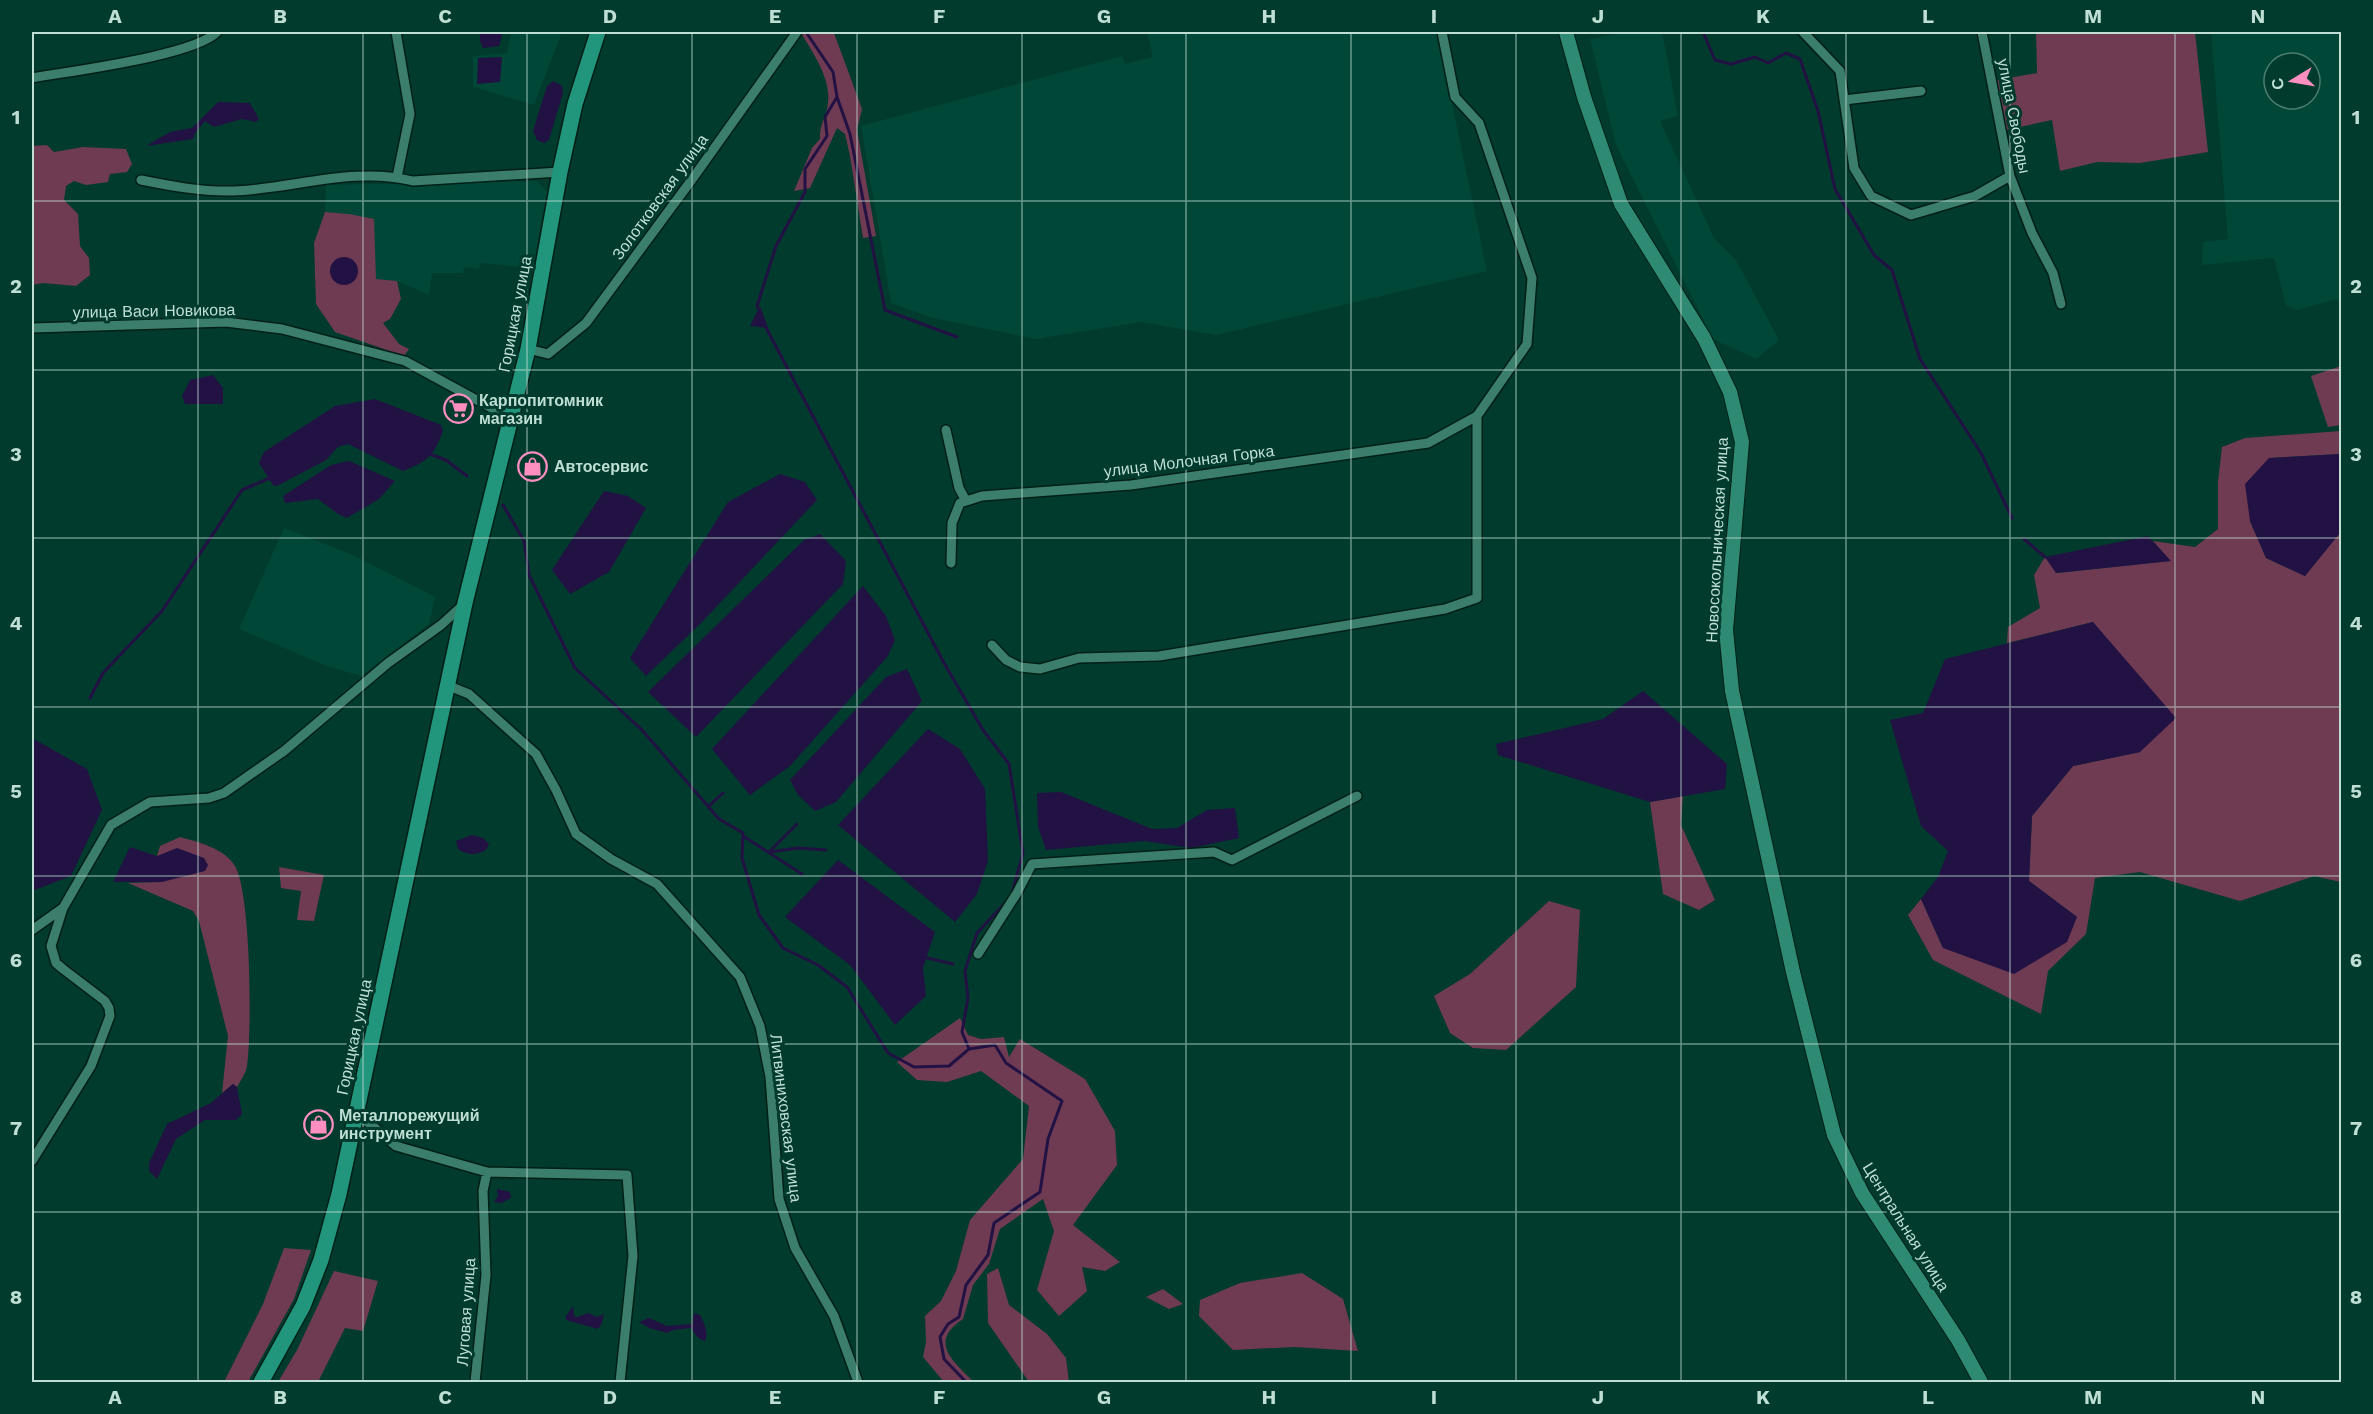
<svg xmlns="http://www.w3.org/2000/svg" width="2373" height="1414" viewBox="0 0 2373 1414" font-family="'Work Sans',sans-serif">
<rect width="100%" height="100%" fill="#003b2e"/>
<path fill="#004738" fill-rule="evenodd" d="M511 32H562L534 105 473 87V56L507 53Z
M1147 32H1437L1487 271 1216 335 1141 322 1036 339 933 318 891 303 861 126 1122 56 1125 64 1153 57Z
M1626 32H1662L1678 116 1660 121 1714 238 1736 260 1779 340 1756 359 1713 339 1616 145 1590 39Z
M2211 32H2341V317L2338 299 2297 310 2286 305 2274 258 2202 265 2203 242 2228 239ZM2274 63H2310V99H2274Z
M537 181 547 191 533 268 480 263 479 269 464 267 463 273H432L429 295 397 281 376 280 349 214 325 212 326 185Z
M284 528 355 556 435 597 429 624 361 676 327 666 239 629Z"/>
<path fill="#6f3b52" d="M803 32 834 33 862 109 857 130 876 236 863 238 850 156 845 134 837 128 810 188 794 191 812 148 820 139C819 125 827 116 828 103 831 78 813 53 801 33Z
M2036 32H2195L2208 152 2140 163 2097 162 2060 171 2052 120 2006 130 1997 80 2037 73Z
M47 145 54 152 83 147 126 149 132 164 127 172 110 174 108 182 86 185 74 181 66 186 64 200 78 214 80 246 89 258 90 275 76 286 43 283 32 285V146Z
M325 212 349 214 374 219 376 279 397 281 401 299 390 319 383 323 399 344 409 349 404 356 335 332 316 304 314 243Z
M2341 366V425L2328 427 2311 376Z
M2341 431V454L2270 458 2250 521 2266 558 2305 576 2340 532 2341 533V882L2314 876 2240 901 2140 872 2095 878 2086 934 2048 971 2041 1014 1933 960 1908 915 1921 899 1943 948 2077 917 2029 881 2032 816 2073 766 2140 752 2093 622 2007 643 2008 627 2040 608 2034 575 2045 557 2057 573 2170 561 2153 541 2195 547 2218 529V481L2222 447 2245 438Z
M1683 796 1681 825 1715 900 1699 910 1663 894 1650 802Z
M180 837C198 842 224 848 235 866 251 893 252 1032 247 1066 246 1073 241 1080 237 1087L233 1084 222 1093 228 1036 199 921 193 911 128 883 162 882 157 856 160 846Z
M279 867 324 875 314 921 297 920 301 891 281 888Z
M1549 901 1580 910 1576 987 1506 1050 1473 1048 1450 1033 1434 996 1470 974Z
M960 1018 968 1035 981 1039 1004 1037 1009 1057 1020 1039 1085 1079 1115 1131 1117 1165 1073 1225 1120 1262 1105 1271 1082 1267 1087 1291 1059 1316 1037 1290 1054 1231 1043 1199 1000 1229 989 1264 973 1285 963 1319C928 1342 953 1361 974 1382H944L923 1357 926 1342 925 1316 941 1301 956 1271 970 1220 1023 1159 1029 1106 981 1071 947 1082 917 1080 897 1062Z
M284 1248 311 1250 294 1299 248 1382H224L263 1304Z
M998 1268 1009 1305 1047 1334 1066 1358 1069 1382H1029L988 1323 987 1274Z
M334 1271 378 1281 363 1331 345 1328 318 1382H278L297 1350Z
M1302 1273 1343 1299 1358 1351 1295 1347 1233 1350 1199 1316 1200 1300 1240 1283Z
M1163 1289 1183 1304 1169 1309 1146 1297Z"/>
<path fill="#221244" d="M480 32H503L499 46 483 48 480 41Z
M502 57 500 82 477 84 478 58Z
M553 81 562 86 563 93 549 140 544 143 537 140 533 131 547 86Z
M218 102 250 103 259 119 256 122 242 119 214 127 205 121 195 133 193 139 146 146 170 132 192 128Z
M330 271a14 14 0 1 1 28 0a14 14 0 1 1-28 0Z
M760 306 768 328 750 326Z
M213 375 223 388V404H185L182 396 190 380Z
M375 399 441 425 443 431C433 457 428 461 403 471L348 444 338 447 326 460 277 486 273 485 259 463 264 452 335 406Z
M2341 454V533H2340L2305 576 2266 558 2250 521 2245 484 2269 458Z
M349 461 395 481 379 499 347 518 338 514 318 499 285 503 283 496 331 465Z
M780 474 805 482 817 500 702 622 646 676 630 658 728 502Z
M604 491 628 496 646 508 609 572 570 594 552 570Z
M820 534 846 561 843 584 696 737 648 692 804 540Z
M2148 536 2171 561 2056 573 2045 557Z
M863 586 886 616 895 640 888 656 790 766 750 795 712 749Z
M2093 622 2176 718 2140 752 2073 766 2032 816 2029 881 2077 917 2067 942 2014 974 1943 948 1921 899 1938 877 1948 851 1921 826 1890 720 1923 713 1945 659Z
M907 669 922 701 836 802 815 811 798 795 790 780 886 677Z
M1643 691 1727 764 1725 789 1650 802 1498 755 1496 744 1603 719Z
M928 729 960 749 985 789 988 861 977 894 955 922 838 825Z
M32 738 87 769 102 810 71 876 32 891Z
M1061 792 1152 829 1177 828 1207 810 1235 808 1239 838 1191 848 1144 841 1046 850 1038 827 1037 793Z
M472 835 483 838 489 844 486 850C476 855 468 856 458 849L456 841Z
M130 847 157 856 177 848 204 858 208 865 205 871 162 882H113Z
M838 860 935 932 923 968 926 996 895 1025 850 965 785 917Z
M233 1084 237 1087 242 1114 236 1120H205L176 1139 157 1179 149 1171V1163L167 1124 211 1103Z
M497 1189 510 1192 511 1198 501 1203 494 1202 498 1196Z
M573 1306 574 1316 577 1317 588 1313 597 1317 604 1314 602 1323 598 1329 566 1320V1316Z
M694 1313 700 1315C704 1323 709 1332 705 1341L698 1338 691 1328 673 1330 667 1333 649 1328 639 1322 649 1318 667 1326 692 1324Z"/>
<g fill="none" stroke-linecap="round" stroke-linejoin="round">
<path stroke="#221244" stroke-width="3" d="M1703 32 1715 60 1731 64 1755 57 1768 63 1786 53 1800 59 1818 111 1835 189 1874 255 1892 270 1920 359 1981 453 2012 518
M837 97 850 134 885 310 957 337
M759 310 757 306 776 246 805 192V169L827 136 825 117 837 97 833 72 806 32
M764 324 944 663 983 730 1009 764 1023 853 1012 893
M427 453 446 460 467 476
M503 505 524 541 529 575 575 668 642 730 719 819 743 833 742 858 759 915 783 948 818 965 847 987 888 1053 914 1067 949 1066 969 1049 995 1045 1006 1063 1062 1101 1048 1139 1040 1192 994 1223 988 1255 966 1285 959 1317 948 1324 940 1337 944 1359 966 1382
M2024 539 2045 557
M90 698 103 673 162 611 242 490 270 478
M709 806 723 793
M743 836 802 874
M770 851 797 824
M769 852 798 848 826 850
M923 957 953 964
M969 1049 962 1032 968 998 965 971 977 933 1007 901"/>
<defs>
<path id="minor" d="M396 32 410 114 397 177
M1803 32 1840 71 1854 168 1871 196 1911 215 1975 196 2010 176
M1982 32 2010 176 2032 233 2053 273 2061 304
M32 78C70 71 193 56 217 32
M1844 100 1921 91
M141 180C171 186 202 192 233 191 293 189 353 166 413 181L560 172
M32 328 226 322 282 329 405 361 510 418
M528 349 548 354 586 323 693 178 797 32
M946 430 959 488 966 501
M951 563 952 523 960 503 982 496 1131 485 1428 443 1477 416
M992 645 1006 660 1020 667 1040 669 1079 658 1159 656 1445 609 1477 598V416L1527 344 1532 278 1479 123 1455 97 1442 32
M449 686 469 694 536 754 556 790 576 834 611 859 657 884 740 977 760 1026 770 1077 779 1199 795 1248 834 1316 858 1382
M32 930 63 908
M978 954 1017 893 1032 864 1214 852 1232 860 1357 796
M356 1116 369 1123 396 1146 487 1172 627 1175 633 1256 620 1382
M32 1161 91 1066 110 1016 109 1008 105 1001 63 969 56 963 51 946 63 908 111 825 150 802 209 798 224 793 284 751 388 663 441 625 463 605
M475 1382 486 1275 483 1191 487 1172"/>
<path id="secondary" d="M1566 32 1584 97 1621 204 1704 338 1730 392 1742 442 1726 630 1732 691 1793 972 1834 1135 1862 1193 1958 1340 1981 1382"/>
<path id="primary" d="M261 1382 303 1306 321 1260 339 1194 465 603 528 349 560 172 575 104 598 32"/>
</defs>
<use href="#minor" stroke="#002017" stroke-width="12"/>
<use href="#secondary" stroke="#002017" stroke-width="16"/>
<use href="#primary" stroke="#002017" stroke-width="18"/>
<use href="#minor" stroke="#3a7e6b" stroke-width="9"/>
<use href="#secondary" stroke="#2e8a73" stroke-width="14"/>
<use href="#primary" stroke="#22967c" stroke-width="15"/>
</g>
<path fill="none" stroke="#bfdfd4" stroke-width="1.5" stroke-opacity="0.55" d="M198 32V1382M363 32V1382M527 32V1382M692 32V1382M857 32V1382M1022 32V1382M1186 32V1382M1351 32V1382M1516 32V1382M1681 32V1382M1846 32V1382M2010 32V1382M2175 32V1382M32 201H2342M32 370H2342M32 538H2342M32 707H2342M32 876H2342M32 1044H2342M32 1212H2342"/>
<defs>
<symbol id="supermarket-ring" viewBox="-11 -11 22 22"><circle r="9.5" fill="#003b2e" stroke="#fd8ec0" stroke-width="1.5"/><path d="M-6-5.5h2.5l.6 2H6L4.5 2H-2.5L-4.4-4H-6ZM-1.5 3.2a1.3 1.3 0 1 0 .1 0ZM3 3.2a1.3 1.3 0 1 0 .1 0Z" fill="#fd8ec0"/></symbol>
<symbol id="shop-ring" viewBox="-11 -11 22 22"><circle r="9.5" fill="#003b2e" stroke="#fd8ec0" stroke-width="1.5"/><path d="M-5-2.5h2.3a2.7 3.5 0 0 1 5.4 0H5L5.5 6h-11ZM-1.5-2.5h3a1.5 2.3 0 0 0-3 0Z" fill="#fd8ec0"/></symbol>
</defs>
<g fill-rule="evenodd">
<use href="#supermarket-ring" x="442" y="392" width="33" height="33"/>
<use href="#shop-ring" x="516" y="450" width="33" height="33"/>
<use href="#shop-ring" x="302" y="1108" width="33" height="33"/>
</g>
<g text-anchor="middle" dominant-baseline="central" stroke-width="6" stroke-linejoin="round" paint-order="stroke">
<g font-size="16" fill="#bfdfd4" stroke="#003b2e">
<text transform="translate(2014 116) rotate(79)">улица Свободы</text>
<text transform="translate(660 197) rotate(-54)">Золотковская улица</text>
<text transform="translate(154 311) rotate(-1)">улица Васи Новикова</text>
<text transform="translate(515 314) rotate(-79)">Горицкая улица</text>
<text transform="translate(1189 461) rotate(-7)">улица Молочная Горка</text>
<text transform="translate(1717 540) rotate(-87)">Новосокольническая улица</text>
<text transform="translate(354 1037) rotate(-78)">Горицкая улица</text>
<text transform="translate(786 1118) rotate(83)">Литвиниховская улица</text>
<text transform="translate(1906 1227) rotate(58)">Центральная улица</text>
<text transform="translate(466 1312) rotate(-86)">Луговая улица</text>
</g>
<g font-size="16" font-weight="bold" fill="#bfdfd4" stroke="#003b2e" text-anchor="start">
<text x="479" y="400">Карпопитомник<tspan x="479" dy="18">магазин</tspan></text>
<text x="554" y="466">Автосервис</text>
<text x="339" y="1115">Металлорежущий<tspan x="339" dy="18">инструмент</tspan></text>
</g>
</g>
<rect width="2373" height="1414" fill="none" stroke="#003b2e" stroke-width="66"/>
<g transform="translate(2292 81) rotate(259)"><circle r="28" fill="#003b2e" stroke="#4c7d70" stroke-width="1.5"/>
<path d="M0-4.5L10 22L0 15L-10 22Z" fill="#fd8ec0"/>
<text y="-9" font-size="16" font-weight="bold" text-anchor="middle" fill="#bfdfd4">С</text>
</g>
<rect x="33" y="33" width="2307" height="1348" fill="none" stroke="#bfdfd4" stroke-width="2"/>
<g font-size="20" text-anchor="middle" font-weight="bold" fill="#bfdfd4">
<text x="115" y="23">A</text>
<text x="280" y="23">B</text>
<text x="445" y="23">C</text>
<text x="610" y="23">D</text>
<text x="775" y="23">E</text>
<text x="939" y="23">F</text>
<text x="1104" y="23">G</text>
<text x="1269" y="23">H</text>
<text x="1434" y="23">I</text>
<text x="1598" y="23">J</text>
<text x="1763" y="23">K</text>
<text x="1928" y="23">L</text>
<text x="2093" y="23">M</text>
<text x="2258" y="23">N</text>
<text x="16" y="124">1</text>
<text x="2356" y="124">1</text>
<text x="16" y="293">2</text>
<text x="2356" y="293">2</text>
<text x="16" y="461">3</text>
<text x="2356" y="461">3</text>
<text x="16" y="630">4</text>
<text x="2356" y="630">4</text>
<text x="16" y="798">5</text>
<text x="2356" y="798">5</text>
<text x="16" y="967">6</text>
<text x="2356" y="967">6</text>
<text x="16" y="1135">7</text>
<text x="2356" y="1135">7</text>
<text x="16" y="1304">8</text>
<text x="2356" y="1304">8</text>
<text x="115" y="1404">A</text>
<text x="280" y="1404">B</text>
<text x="445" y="1404">C</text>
<text x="610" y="1404">D</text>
<text x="775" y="1404">E</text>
<text x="939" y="1404">F</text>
<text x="1104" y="1404">G</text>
<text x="1269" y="1404">H</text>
<text x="1434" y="1404">I</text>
<text x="1598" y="1404">J</text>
<text x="1763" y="1404">K</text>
<text x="1928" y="1404">L</text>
<text x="2093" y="1404">M</text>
<text x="2258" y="1404">N</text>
</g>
</svg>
